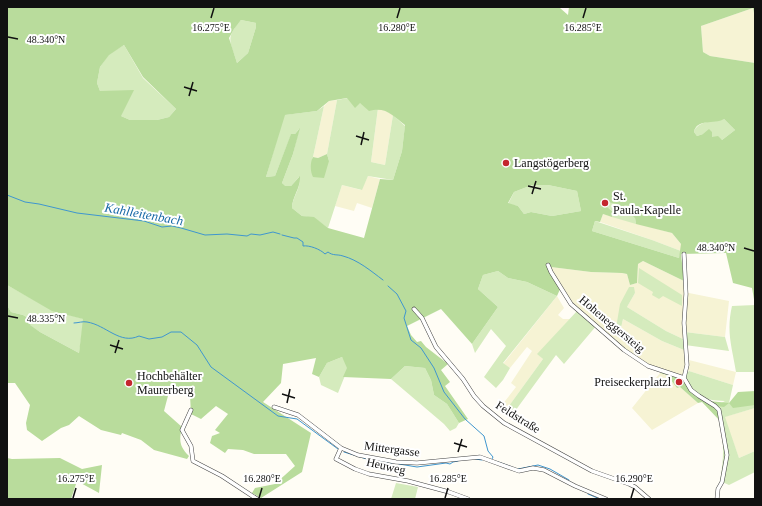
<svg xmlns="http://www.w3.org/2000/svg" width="762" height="506" viewBox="0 0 762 506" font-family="'Times New Roman',serif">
<rect width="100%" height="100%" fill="#fffdf5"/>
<path fill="#f6f3d4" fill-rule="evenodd" d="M753 8 755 18V63L710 56 703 52 701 26Z
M337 100 327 154 318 158 313 157 324 106 329 101Z
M378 108 388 112 393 115 385 165 371 162Z
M368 176 380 179 372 208 357 203 354 211 335 206 342 185 361 190Z
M603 214 672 233 681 244V251L652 240 600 222Z
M643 261 684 281V292L729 301 725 337 685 332V359L736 372 733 385 689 371 682 375 650 366 625 349 572 303 554 275 551 267 591 272 622 273 627 274 630 285 637 283 638 264ZM629 287 635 293 627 307 666 331 683 339 684 350 662 341 623 319 619 336Z
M557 296 564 308 558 315 563 319H570L538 354 543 359 503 414 498 410 516 387 511 383 532 351 527 347 510 368 503 364Z
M660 373 667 375 677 388 680 387 698 403 652 430 632 408Z
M755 408V451L739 458 724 417Z"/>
<path fill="#d5ebbd" d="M241 20 256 23V27L248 53 237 63C231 42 224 39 241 20Z
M124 45 143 78 176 109 169 117 157 120H130L121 116 100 91 97 83 100 67 109 54Z
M348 98 360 103 378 108 371 162 385 165 393 115 405 126 402 151 393 180 368 176 362 190 342 185 328 228 314 218 302 216 292 208C292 197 302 187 299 177L291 186H284L282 183 293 154 299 129 295 134 291 135 275 176 266 177 284 115 317 111 324 106 313 157 312 159 329 161 327 154 337 100Z
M724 119 735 130 722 140 703 134 697 136 694 132C697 121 714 121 724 119Z
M532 185H548L577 191 581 211 552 216 531 212 524 214 518 206 508 204 514 192Z
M607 202 634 206 640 210 635 218 636 224 612 217 614 213 605 205 604 204Z
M595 221 652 240 681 251 679 258 592 231Z
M639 268 682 295V306L663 296 659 299 652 295 653 292 638 283Z
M498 271 508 278 527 282 557 296 503 363 510 368 503 380 496 388 484 377 506 346 491 329 475 353 472 344 498 307 478 289 483 275Z
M7 285 52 310 84 319 79 353 40 332 29 325 32 320 23 315 11 312 7 305Z
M629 287H634L635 293 627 307 666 331 683 339 684 350 662 341 623 319 619 336 615 334 620 304Z
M755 305V372H736C732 347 726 332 732 306Z
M577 311 597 325 564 364 556 355 510 418 503 414 543 359 537 354Z
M685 332 725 337 729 351 685 345Z
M342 357 348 368 338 393 321 385 319 377 327 363Z
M405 366 425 368 431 380 434 395 447 404 459 423 456 428 450 431 444 424 391 379Z
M689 371 733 385 729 403 755 405V408L725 417 739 458 755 451V472L729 485 720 481C725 453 724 434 716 406L725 401C703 400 697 398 685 378L687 373Z
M396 483 418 487 415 499H391Z"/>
<path fill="#b9dc9c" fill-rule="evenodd" d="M7 7H561L560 8 568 15 569 7H755V18L753 8 701 26 703 52 710 56 755 63V305L752 288 733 283 726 253 681 254 684 281 643 261 638 264 637 283 630 285 627 274 622 273 591 272 551 267 554 275 561 287 557 296 527 282 508 278 498 271 483 275 478 289 498 307 472 344 441 309 407 326 411 335 417 342 421 341 426 347 448 364 441 370 450 382 445 386 468 419 459 423 447 404 434 395 431 380 425 368 405 366 391 379 343 377 347 368 342 357 327 363 319 377 312 374 316 358 283 364 281 383 263 402 311 433 302 472 261 498 252 493 255 488 275 484 295 466 286 454H254L243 450 228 449 225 453 210 443 212 436 220 433 215 430 228 414 216 406 201 419 191 414 190 395 169 392 164 411 182 427C179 440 179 446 189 456L187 459 154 450 141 440 122 433 121 435 101 430 79 416 69 425 61 428 42 441 27 430 26 423 30 405 15 383H7V305L11 312 23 315 32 320 30 325 40 332 79 353 83 319 52 311 7 285ZM241 20 256 23V27L248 53 237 63 229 38 234 29ZM124 45 143 77 176 109 169 117 157 120H130L121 116 134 90 100 91 97 83 100 67 109 55ZM347 98 355 108 360 103 369 111C386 106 393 116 405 125L402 151 393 180 380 179 364 238 328 228 314 217 302 216 292 208C292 197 301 188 300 176L291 186H285L282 183 293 154 300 128 295 134H291L275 176 266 177 285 115 317 111 329 101ZM724 119 735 130 722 140 718 136 712 137V132L709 129 703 134 697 136 694 132C697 118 714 125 724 119ZM532 185H548L577 191 581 211 552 216 531 212 524 214 518 206 508 203 514 192ZM607 202 617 204 618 207H623L625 205 634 207 640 210 639 214 632 215 635 218 636 224 672 233 681 244 679 258 592 231 595 221 600 222 603 214 612 217 614 213 605 205 604 204Z
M327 154 329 161 324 178 313 177C310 171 310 162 313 157L318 158Z
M664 372 682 378 690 391 709 401 729 403 738 392 755 391V405L733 408 729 403 724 407 716 406 720 421 702 402 698 403 680 387 677 388 667 375 660 373Z
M7 458 12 459 60 458 82 469 102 465 99 493 77 481 71 499H7Z"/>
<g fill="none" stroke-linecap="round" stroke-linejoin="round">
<path stroke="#3f96cf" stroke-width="1" d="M7 195 25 202 39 204 77 213 144 221 162 227 172 226 181 228 205 235 227 234 247 236 251 234 260 235 273 232 280 234
M282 235 294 238H297L303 242V246C309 245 320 249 325 254L328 252C333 256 337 254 343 256 358 260 371 271 383 280
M388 286 397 294 406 311 404 318 411 340 421 348 434 368 444 392 465 419 484 436 488 451 493 457 492 459
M74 323C78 323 83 321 87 322 106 325 120 345 139 336L149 339 162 337 171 332H181L197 345 211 367 278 416 297 419 338 449
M344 452 370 460 392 463
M475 459 482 460
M498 462 512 467
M399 464 417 467 446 463 450 464 453 462 458 461
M518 469 538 465 550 469 569 480
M588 494 600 499"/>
<defs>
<path id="minor" d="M548 265 551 272 571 304 624 350 648 366 684 378 691 390 699 396 715 406 719 410 727 455 722 482 718 489 717 499
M414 309 422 318 436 347 463 379 474 396 483 406 504 423 592 471 629 484 635 487 649 499
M684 378 687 365 684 323 686 294 684 254
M274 407 298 415 341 448 358 455 396 462 417 463 480 457 519 471 533 468 544 470 575 486 606 499
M191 410 182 430 191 446 193 461 222 476 257 499
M341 448 336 459 355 469 369 474 408 481 449 492 468 499"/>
</defs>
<use href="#minor" stroke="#444" stroke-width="4.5"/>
<use href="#minor" stroke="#fff" stroke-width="3.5"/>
</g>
<path fill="none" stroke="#111" stroke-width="1.5" d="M211 18 214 8M397 18 400 8M583 18 586 8M8 37 18 39M184 87 197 91M189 96 193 82M356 136 369 140M361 145 364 132M528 186 541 189M532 194 536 181M744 248 754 251M8 316 18 318M110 345 123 349M115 353 119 340M282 394 295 398M287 403 290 389M454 443 467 447M458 452 462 439M73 498 76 488M259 498 262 488M445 498 448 488M631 498 634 488"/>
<g fill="#c4262e" stroke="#fff" stroke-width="1.5">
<circle cx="506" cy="163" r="4"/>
<circle cx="605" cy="203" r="4"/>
<circle cx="679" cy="382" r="4"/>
<circle cx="129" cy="383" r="4"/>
</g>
<g text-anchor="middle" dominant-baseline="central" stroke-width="4" stroke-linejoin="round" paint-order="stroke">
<g font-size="12" fill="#111" stroke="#fff" text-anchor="start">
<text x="514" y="163">Langstögerberg</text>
<text x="613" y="196">St.<tspan x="613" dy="14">Paula-Kapelle</tspan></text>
<text x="137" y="376">Hochbehälter<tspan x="137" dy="14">Maurerberg</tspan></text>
<text x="671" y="382" text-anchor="end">Preiseckerplatzl</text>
</g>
<g font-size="12" fill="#111" stroke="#fff">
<text transform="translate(612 324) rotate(40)">Hoheneggersteig</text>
<text transform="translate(518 417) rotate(32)">Feldstraße</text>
<text transform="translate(392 449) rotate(7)">Mittergasse</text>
<text transform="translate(386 466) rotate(13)">Heuweg</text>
</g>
<g font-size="13" font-style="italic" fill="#1768a6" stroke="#fff">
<text transform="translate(144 214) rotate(10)">Kahlleitenbach</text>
</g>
</g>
<g font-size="10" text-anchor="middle" fill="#111" stroke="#fff" stroke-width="4" stroke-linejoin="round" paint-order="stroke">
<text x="211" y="31">16.275°E</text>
<text x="397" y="31">16.280°E</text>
<text x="583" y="31">16.285°E</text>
<text x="46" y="43">48.340°N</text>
<text x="716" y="251">48.340°N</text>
<text x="46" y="322">48.335°N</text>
<text x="76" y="482">16.275°E</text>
<text x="262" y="482">16.280°E</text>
<text x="448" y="482">16.285°E</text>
<text x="634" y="482">16.290°E</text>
</g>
<rect width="762" height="506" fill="none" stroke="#111111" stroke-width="16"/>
</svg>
